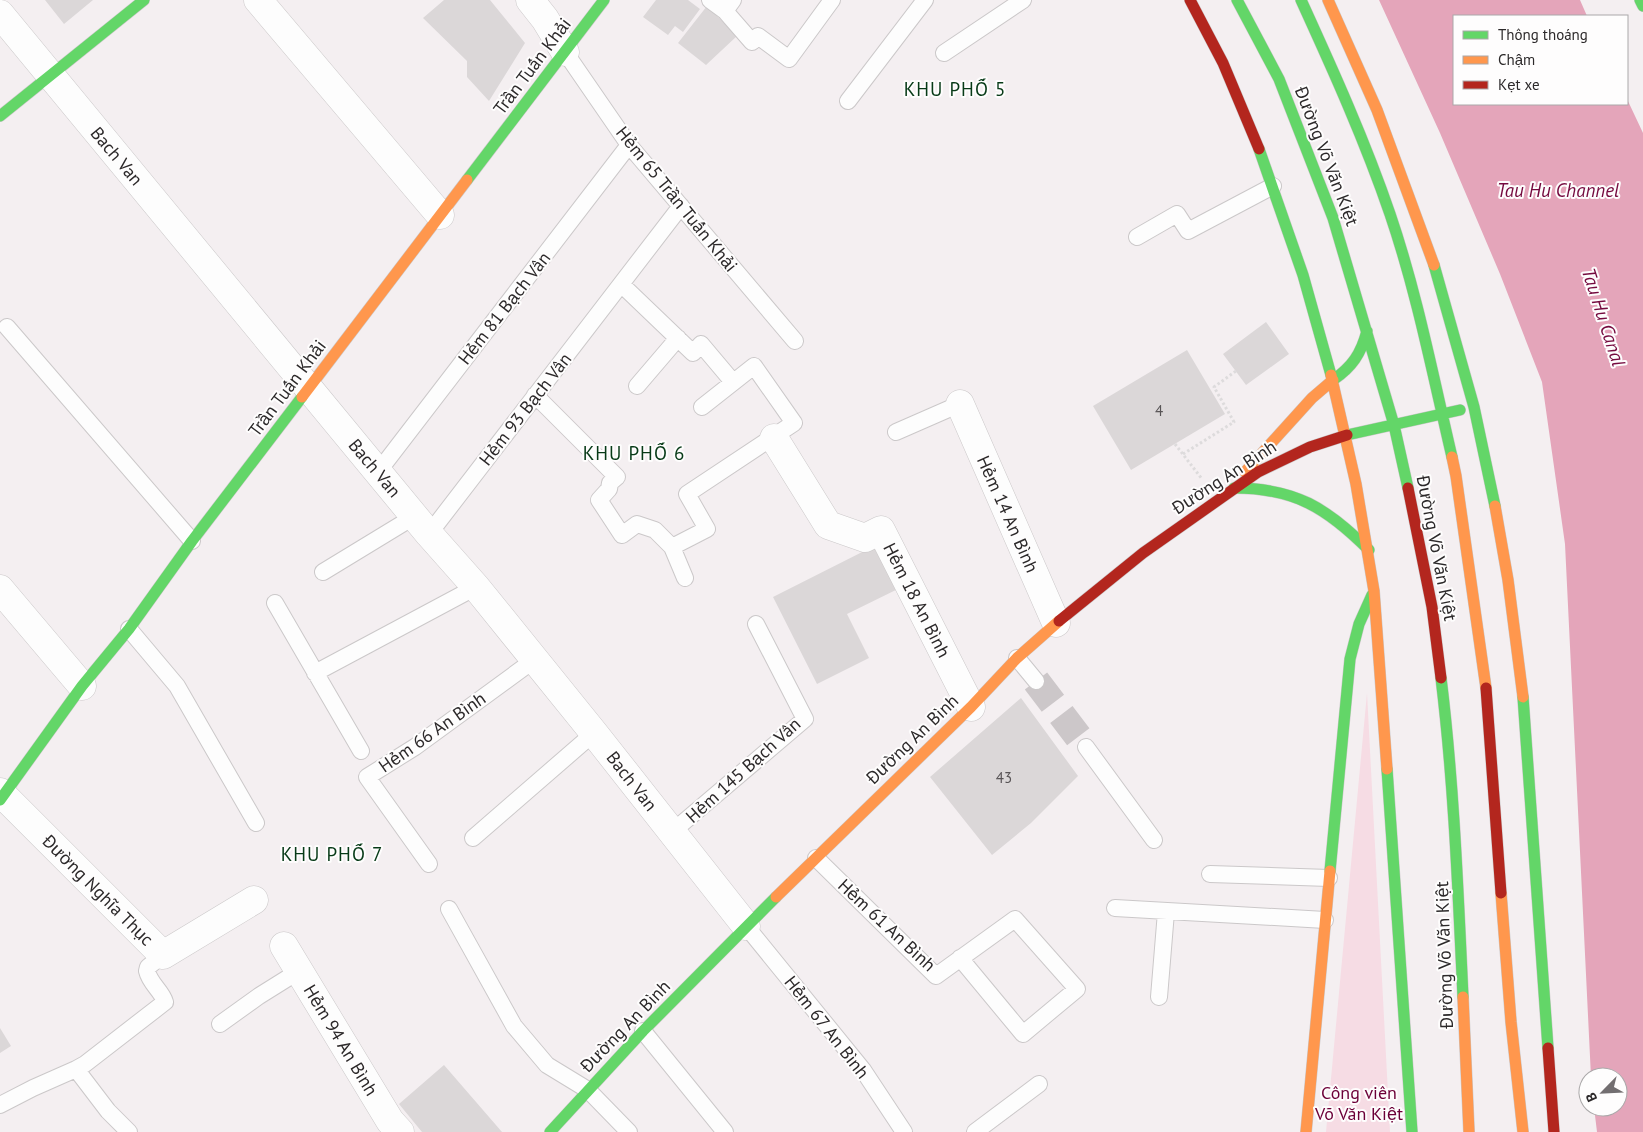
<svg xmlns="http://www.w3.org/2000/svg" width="1643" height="1132" viewBox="0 0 1643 1132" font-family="'PT Sans',sans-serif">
<rect width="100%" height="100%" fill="#f4eff1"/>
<path fill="#f6dce4" d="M1367 693 1390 1132H1326Z"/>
<path fill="#e4a5ba" d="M1379 0H1580L1587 16H1454V104H1627V99L1643 133V1132H1597L1594 1107H1618V1077H1591L1565 544 1542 382 1500 274 1440 133Z"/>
<path fill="#dbd7d8" d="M45 0H93L64 24Z
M444 0H490L525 43 489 101 467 77V61L423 18Z
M656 0H688L700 9 683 32 675 26 668 35 643 17Z
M707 6 737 36 706 65 678 43Z
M1266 322 1289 354 1246 385 1223 354Z
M1187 350 1225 414 1131 470 1093 406Z
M884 541 906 585 847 614 869 658 817 684 773 597Z
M1021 698 1078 776 1031 823 992 855 930 777Z
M0 1028 11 1046 0 1053Z
M444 1065 502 1132H422L399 1104Z"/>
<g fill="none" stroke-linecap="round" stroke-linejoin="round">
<path stroke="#ccc7c9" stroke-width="28" stroke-dasharray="28 14" stroke-linecap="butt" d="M1036 681 1086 747"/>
<defs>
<path id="lane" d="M710 0 725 11 733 0
M725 11 752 42 758 36 789 59 832 0
M565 52 629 145 795 341
M944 53 1023 0
M848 101 925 0
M1137 237 1177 214 1188 231 1273 186
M621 284 693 353 701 344 733 382
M7 327 192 541
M637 386 678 338
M535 395 617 477 610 483 609 489 599 500 622 535 637 524 655 530 672 547 685 578
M896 432 960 404
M378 472 629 145
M429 534 681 206
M672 547 707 529 687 494 794 423 754 366 702 407
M323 572 415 516
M275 603 361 751
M129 629 177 686 256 823
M1017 658 1036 681
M315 673 476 587
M1086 747 1154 840
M672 832 805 719 756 624
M473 838 594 733
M816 858 936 976 1015 919 1077 989 1023 1034 960 958
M429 864 367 777 415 747 534 660
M1210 874 1329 878
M1115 908 1325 920
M449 909 514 1026 547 1065 588 1090 629 1132
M746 926 863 1070 904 1132
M1159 997 1166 912
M220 1024 259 996 299 971
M643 1031 725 1132
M76 1069 85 1064 165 1002C162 991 150 984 147 971L148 967 163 955
M0 1105 33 1088 76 1069 108 1111 129 1132
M975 1132 1039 1084"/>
<path id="street" d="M258 0 440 215
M530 0 545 19 565 52
M0 14 429 534 476 587 594 733 746 926
M960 404 1056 623
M774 438 828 525 865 538 881 530 971 707
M0 589 82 686
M0 792 163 955 254 900
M284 946 390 1121 400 1132"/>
<path id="fast" d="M1237 0 1279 79 1333 218 1394 425 1408 488
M1301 0C1333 70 1365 141 1390 214 1417 293 1433 376 1452 457
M1640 0 1643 6
M0 116 144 0
M1259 149 1303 275 1331 375
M467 180 604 0
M1434 265 1474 407 1495 506
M1333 380C1352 367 1361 354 1367 331
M1347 435 1460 410
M1234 488C1295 488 1327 508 1369 550
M1441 678C1454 784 1458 891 1463 997
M1523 697 1548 1048
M1387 769 1412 1132
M0 800 82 686 129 629 192 541 302 397
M1330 871 1350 659 1359 624 1372 595
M550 1132 643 1031 776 897"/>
<path id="slow" d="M1328 0 1377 110 1434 265
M1331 375 1356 484 1374 591 1387 769
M302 397 467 180
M1452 457 1456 476 1486 688
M1245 472 1312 398 1333 380
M1495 506 1508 580 1523 697
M1501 893 1511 1022 1523 1132
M776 897 971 707 1017 658 1059 621
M1463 997 1469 1132
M1306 1132 1330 871"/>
<path id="jam" d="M1190 0 1223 63 1259 149
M1408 488 1432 607 1441 678
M1059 621 1143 553 1258 472 1310 447 1347 435
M1486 688 1501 893
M1548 1048 1554 1132"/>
</defs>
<use href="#lane" stroke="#cbc8c9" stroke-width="18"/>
<use href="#street" stroke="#cbc8c9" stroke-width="29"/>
<use href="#fast" stroke="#cbc8c9" stroke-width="12"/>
<use href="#slow" stroke="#cbc8c9" stroke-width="12"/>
<use href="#jam" stroke="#cbc8c9" stroke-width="12"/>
<path stroke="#dddbdc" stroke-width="3" stroke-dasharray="2.5 2.5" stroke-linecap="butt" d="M1175 444 1202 479
M1183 454 1234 422 1214 387 1236 371"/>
<use href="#lane" stroke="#fdfdfd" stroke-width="16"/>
<use href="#street" stroke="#fdfdfd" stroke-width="28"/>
<use href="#fast" stroke="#63d668" stroke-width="11"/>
<use href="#slow" stroke="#ff974d" stroke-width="11"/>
<use href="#jam" stroke="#b3261e" stroke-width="11"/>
</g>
<g text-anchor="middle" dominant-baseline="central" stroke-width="4" stroke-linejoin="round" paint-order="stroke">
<g font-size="15" fill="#585456">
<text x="1159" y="410">4</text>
<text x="1004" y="777">43</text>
</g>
<g font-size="18" fill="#2c292a" stroke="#fefdfd">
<text transform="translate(532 66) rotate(-53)">Trần Tuấn Khải</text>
<text transform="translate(117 156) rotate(50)">Bach Van</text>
<text transform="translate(1327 156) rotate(69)">Đường Võ Văn Kiệt</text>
<text transform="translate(677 199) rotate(51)">Hẻm 65 Trần Tuấn Khải</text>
<text transform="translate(504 308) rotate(-52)">Hẻm 81 Bạch Vân</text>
<text transform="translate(287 388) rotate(-53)">Trần Tuấn Khải</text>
<text transform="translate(525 409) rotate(-52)">Hẻm 93 Bạch Vân</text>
<text transform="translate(375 468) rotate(50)">Bach Van</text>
<text transform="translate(1224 477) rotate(-33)">Đường An Bình</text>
<text transform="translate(1008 514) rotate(66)">Hẻm 14 An Bình</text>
<text transform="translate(1437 548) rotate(79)">Đường Võ Văn Kiệt</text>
<text transform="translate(917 600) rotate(63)">Hẻm 18 An Bình</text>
<text transform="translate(432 732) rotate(-35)">Hẻm 66 An Bình</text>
<text transform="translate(912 739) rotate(-44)">Đường An Bình</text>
<text transform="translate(743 770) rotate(-42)">Hẻm 145 Bạch Vân</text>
<text transform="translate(632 781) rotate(52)">Bach Van</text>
<text transform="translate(98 890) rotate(45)">Đường Nghĩa Thục</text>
<text transform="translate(887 925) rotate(43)">Hẻm 61 An Bình</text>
<text transform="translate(1444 955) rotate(-92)">Đường Võ Văn Kiệt</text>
<text transform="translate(625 1026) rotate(-46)">Đường An Bình</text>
<text transform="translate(827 1027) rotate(52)">Hẻm 67 An Bình</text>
<text transform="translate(341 1040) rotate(59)">Hẻm 94 An Bình</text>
</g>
<g font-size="18" fill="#6c0038" stroke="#fefdfd">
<text x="1359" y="1092">Công viên<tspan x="1359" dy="21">Võ Văn Kiệt</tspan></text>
</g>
<g font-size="19" letter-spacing="1" fill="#073a17" stroke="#fefdfd">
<text x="955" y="89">KHU PHỐ 5</text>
<text x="634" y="453">KHU PHỐ 6</text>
<text x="332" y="854">KHU PHỐ 7</text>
</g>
<g font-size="19" font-style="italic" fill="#750a3f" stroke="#fefdfd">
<text x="1558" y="190">Tau Hu Channel</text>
<text transform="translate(1604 317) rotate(72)">Tau Hu Canal</text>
</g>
</g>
<rect x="1453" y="15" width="175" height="90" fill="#fefdfd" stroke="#aaa8a9"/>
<rect x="1463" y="31" width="25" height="8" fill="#63d668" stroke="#aaa8a9"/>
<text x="1498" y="40" font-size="15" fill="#2c292a">Thông thoáng</text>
<rect x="1463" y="56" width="25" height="8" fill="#ff974d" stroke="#aaa8a9"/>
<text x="1498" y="65" font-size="15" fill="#2c292a">Chậm</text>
<rect x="1463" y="81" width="25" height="8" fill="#b3261e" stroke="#aaa8a9"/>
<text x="1498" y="90" font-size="15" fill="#2c292a">Kẹt xe</text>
<g transform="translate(1603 1092) rotate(246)"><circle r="24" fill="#fefdfd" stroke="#aaa8a9"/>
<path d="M0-4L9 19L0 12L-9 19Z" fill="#726e70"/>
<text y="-8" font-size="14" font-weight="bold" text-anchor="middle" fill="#2c292a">B</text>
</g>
</svg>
